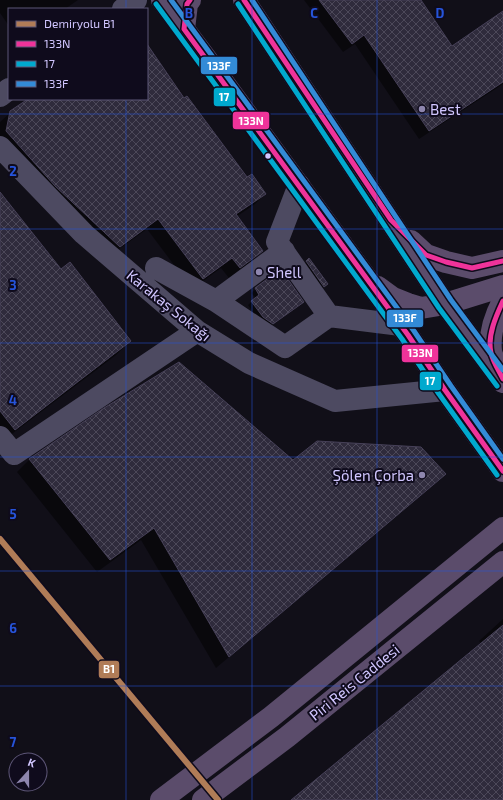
<svg xmlns="http://www.w3.org/2000/svg" width="503" height="800" viewBox="0 0 503 800" font-family="'Exo 2',sans-serif">
<defs>
<pattern id="building-cross-hatch" width="8" height="8" patternUnits="userSpaceOnUse"><rect width="8" height="8" fill="#2f2b3c"/><path d="M0 0l8 8M0 8l8-8" fill="none" stroke="#4c4859"/></pattern>
</defs>
<rect width="100%" height="100%" fill="#110f18"/>
<path fill="#0007" d="M0 0H78L65 9H9V26L0 13Z
M304 0H419L451 48 503 13V84L419 139 355 44 343 52Z
M147 46 184 99 246 179 265 194 255 204 236 217 261 251 251 262 229 278 221 268 192 289 147 229 108 257 0 146V122L11 112 30 99H147Z
M0 194 60 270 130 341 116 355 0 443Z
M309 260 327 284 320 290 302 265Z
M277 273 299 306 269 327 259 321 248 305 256 298 251 293Z
M105 409 293 461 444 474 432 486 216 668 141 540 97 572 17 472 29 460Z
M503 619V800H294L482 644 479 641Z"/>
<path fill="url(#building-cross-hatch)" stroke="#464058" d="M319 0H421L452 46 503 11V82L429 131 364 35 352 44Z
M147 44 184 98 187 96 247 177 252 174 266 194 236 214 263 251 240 268 232 258 203 279 158 219 120 247 55 186 6 131 10 111 28 99H147Z
M0 192 61 269 70 262 131 341 15 430 0 411Z
M309 258 328 284 324 287 306 261Z
M278 271 282 278 285 275 304 302 273 324 263 317 251 301 259 295 255 288Z
M179 362 293 460 317 441 421 447 446 474 229 657 154 528 110 560 29 459 104 408Z
M503 625V800H291Z"/>
<g fill="none" stroke-linecap="round" stroke-linejoin="round">
<path stroke="#4d4a61" stroke-width="22" d="M123 9 136 0
M0 96 9 89
M0 147 84 234 197 331 249 363 335 401 445 390
M299 185 277 242 329 316 401 325
M156 268 216 301 285 347 329 316
M216 301 284 251
M0 437 14 454 197 331"/>
<path stroke="#5b4c6b" stroke-width="22" d="M162 0 205 57 408 335 445 390 503 471
M244 0 445 304 503 382
M184 29 187 4 190 0
M411 241 426 255 446 262 472 268 503 261
M378 287 393 298 408 304 421 308 445 304 503 286
M498 369C496 363 492 357 491 351 489 333 495 316 503 301
M161 800 271 717 503 528
M203 800 287 737 503 562"/>
<defs>
<path id="bus-1" d="M190 0 187 4 184 29 408 335 445 390 503 471
M244 0 391 220 426 255 446 262 472 268 503 261
M503 301C496 316 487 336 491 353 493 362 499 371 503 379"/>
<path id="bus-2" d="M156 4 402 339 439 394 497 475
M238 4 439 308 497 386"/>
<path id="bus-3" d="M171 0 414 331 451 386 503 459
M252 0 451 300 503 370"/>
</defs>
<use href="#bus-1" stroke="#0f0b1c" stroke-width="8"/>
<use href="#bus-2" stroke="#0f0b1c" stroke-width="8"/>
<use href="#bus-3" stroke="#0f0b1c" stroke-width="8"/>
<use href="#bus-1" stroke="#ef339a" stroke-width="5"/>
<use href="#bus-2" stroke="#00a9ce" stroke-width="5"/>
<use href="#bus-3" stroke="#338bd7" stroke-width="5"/>
<defs>
<path id="rail-1" d="M0 539 218 800"/>
</defs>
<use href="#rail-1" stroke="#0f0b1c" stroke-width="9"/>
<use href="#rail-1" stroke="#b07c57" stroke-width="6"/>
</g>
<path fill="none" stroke="#2654da" stroke-width="1" stroke-opacity="0.55" d="M126 0V9M252 0V800M377 0V800M126 99V800M0 114H503M0 229H503M0 343H503M0 457H503M0 571H503M0 686H503"/>
<g fill="#8e86ae" stroke="#0f0b1c" stroke-width="1.5">
<circle cx="422" cy="109" r="4"/>
<circle cx="259" cy="272" r="4"/>
<circle cx="422" cy="475" r="4"/>
</g>
<circle fill="#d1c6ff" stroke="#0f0b1c" stroke-width="1.5" cx="268" cy="156" r="3.5"/>
<g text-anchor="middle" dominant-baseline="central" stroke-width="4" stroke-linejoin="round" paint-order="stroke">
<g font-size="15" fill="#d1c6ff" stroke="#0f0b1c" text-anchor="start">
<text x="430" y="109">Best</text>
<text x="267" y="272">Shell</text>
<text x="414" y="475" text-anchor="end">Şölen Çorba</text>
</g>
<g font-size="15" fill="#d1c6ff" stroke="#0f0b1c">
<text transform="translate(169 305) rotate(39)">Karakaş Sokağı</text>
<text transform="translate(354 682) rotate(-39)">Piri Reis Caddesi</text>
</g>
</g>
<g font-size="13" text-anchor="middle" font-weight="bold" fill="#2654da" stroke="#0f0b1c" stroke-width="4" stroke-linejoin="round" paint-order="stroke">
<text x="189" y="18">B</text>
<text x="314" y="18">C</text>
<text x="440" y="18">D</text>
<text x="13" y="176">2</text>
<text x="13" y="290">3</text>
<text x="13" y="405">4</text>
<text x="13" y="519">5</text>
<text x="13" y="633">6</text>
<text x="13" y="747">7</text>
</g>
<g stroke="#0f0b1c" stroke-width="1.5">
<rect x="200" y="56" width="38" height="19" rx="4" fill="#338bd7"/>
<rect x="213" y="87" width="23" height="20" rx="4" fill="#00a9ce"/>
<rect x="232" y="111" width="38" height="19" rx="4" fill="#ef339a"/>
<rect x="386" y="309" width="38" height="19" rx="4" fill="#338bd7"/>
<rect x="401" y="344" width="38" height="19" rx="4" fill="#ef339a"/>
<rect x="419" y="371" width="23" height="20" rx="4" fill="#00a9ce"/>
<rect x="98" y="660" width="22" height="19" rx="4" fill="#b07c57"/>
</g>
<g font-size="11" text-anchor="middle" font-weight="bold" fill="#fff">
<text x="219" y="70">133F</text>
<text x="224" y="101">17</text>
<text x="251" y="125">133N</text>
<text x="405" y="322">133F</text>
<text x="420" y="357">133N</text>
<text x="430" y="385">17</text>
<text x="109" y="673">B1</text>
</g>
<rect x="8" y="8" width="140" height="92" fill="#0f0b1c" stroke="#5d5677"/>
<rect x="16" y="21" width="20" height="6" fill="#b07c57" stroke="#5d5677"/>
<text x="44" y="28" font-size="12" fill="#d1c6ff">Demiryolu B1</text>
<rect x="16" y="41" width="20" height="6" fill="#ef339a" stroke="#5d5677"/>
<text x="44" y="48" font-size="12" fill="#d1c6ff">133N</text>
<rect x="16" y="61" width="20" height="6" fill="#00a9ce" stroke="#5d5677"/>
<text x="44" y="68" font-size="12" fill="#d1c6ff">17</text>
<rect x="16" y="81" width="20" height="6" fill="#338bd7" stroke="#5d5677"/>
<text x="44" y="88" font-size="12" fill="#d1c6ff">133F</text>
<g transform="translate(28 772) rotate(21)"><circle r="19" fill="#0f0b1c" stroke="#5d5677"/>
<path d="M0-3L7 15L0 10L-7 15Z" fill="#8e86ae"/>
<text y="-6" font-size="11" font-weight="bold" text-anchor="middle" fill="#d1c6ff">K</text>
</g>
</svg>
